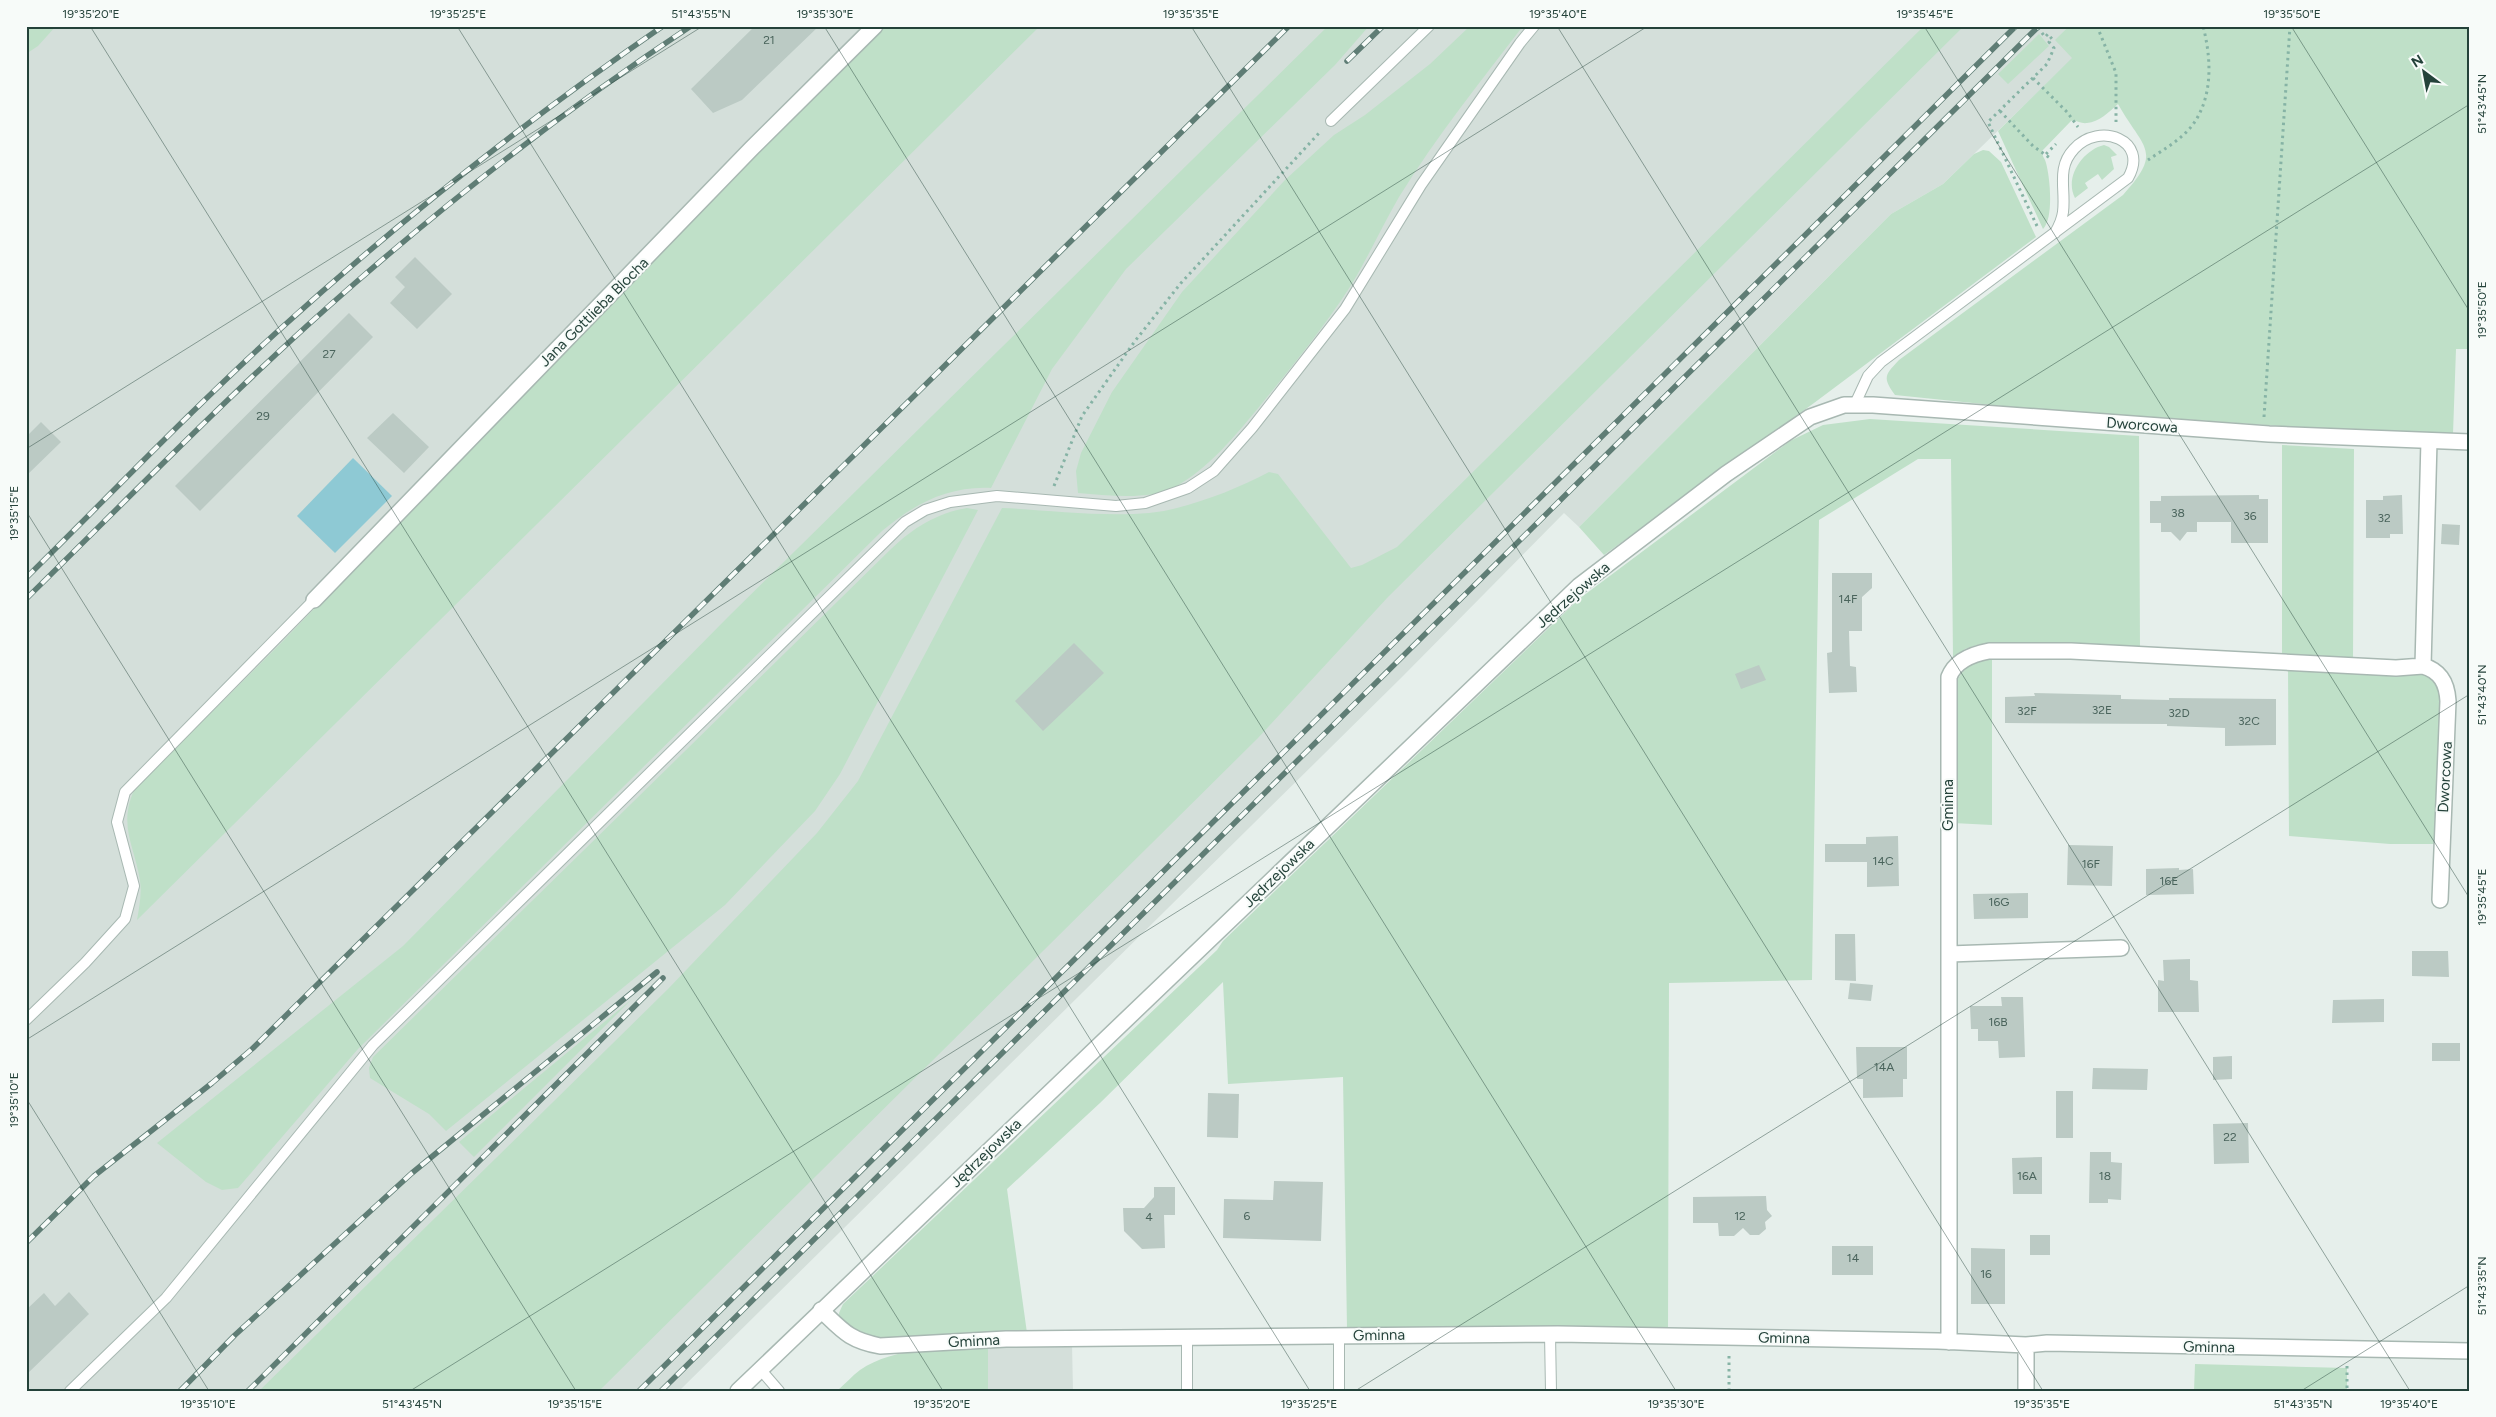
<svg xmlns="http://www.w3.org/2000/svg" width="2496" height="1417" viewBox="0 0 2496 1417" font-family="Figtree,sans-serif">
<rect width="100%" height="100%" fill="#e6efeb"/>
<path fill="#d4dfda" d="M26 26H2069L2056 40 2073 58 1943 184 1891 214 1579 527 1564 513 1403 676 679 1391H26Z
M1072 1344 1073 1391H988V1345Z"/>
<path fill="#bfe0c8" d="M26 26H56L38 46 26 54Z
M882 26H1040L137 920C139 908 142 894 140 881 135 846 118 827 134 790L285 639 454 463Z
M1328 26H1369L1335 65 1126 269 1052 369 991 488C948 486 914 504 882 531L358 1049 238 1188 222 1190 206 1182 157 1143 403 946 729 616Z
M1470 26H1523C1480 82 1436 137 1399 197 1381 228 1367 260 1348 290 1321 331 1290 369 1259 407 1234 437 1209 468 1175 487 1147 501 1108 495 1078 493L1076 471 1081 453 1112 392 1182 292 1285 180 1334 135 1365 115 1430 64Z
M1924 26H1964L1388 597 1258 738 599 1391H259L668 989 817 833 858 781 1002 508C1051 510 1131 521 1177 508 1208 500 1241 487 1269 472L1278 474 1351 568 1362 565 1397 547Z
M2069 26H2470V349H2456L2453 434 2296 427 2012 407 1895 395C1882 377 1885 375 1899 360L2123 195C2164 150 2143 149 2118 104 2109 112 2099 122 2087 123 2081 124 2077 120 2071 121L2042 151C2042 157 2045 158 2046 163 2050 177 2054 218 2043 229L1998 131 2072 58 2055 40Z
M2039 34 2049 46 2008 84 1998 74Z
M2104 145 2109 147 2117 155 2111 157 2114 169 2102 180 2098 174 2085 183 2088 188 2075 198C2064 177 2083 150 2104 145Z
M1983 150 1989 151 2001 162 2036 237 1814 403 1604 555 1579 527 1891 214 1943 184 1974 154Z
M1870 419 2139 436 2140 650 2006 642 1977 645 1965 649 1953 658 1951 459H1918L1819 520 1812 980 1669 983 1668 1329H1347L1343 1077 1228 1084 1223 982 1100 1103 1007 1189 1027 1333 903 1339 881 1338 855 1332 839 1318V1313L843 1304 1217 950 1223 941 1579 599 1790 441 1823 425Z
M2282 445 2354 449 2353 662 2282 658Z
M967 508 978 510 840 774 815 811 725 905 446 1131 429 1114 370 1078 369 1068 373 1057 891 549C913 528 937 513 967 508Z
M1992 656V825L1953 823 1955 686C1962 667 1973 662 1992 656Z
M2288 668 2408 672 2429 676 2435 680 2440 687 2442 703 2436 788 2437 844H2390L2289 836Z
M632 999 474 1157 459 1142Z
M988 1345V1391H837C845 1384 852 1376 860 1370 895 1346 948 1348 988 1345Z
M2195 1364 2347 1368V1391H2194Z"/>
<path fill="#8ec9d4" d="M353 458 392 496 335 553 297 516Z"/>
<path fill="#bbcac4" d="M755 26H819L742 100 713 113 691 89Z
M415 257 452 294 417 329 390 303 405 287 395 277Z
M349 313 373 337 200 511 175 486Z
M393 413 429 447 404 473 367 438Z
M41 422 61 442 26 476V437Z
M2259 495V499H2268V543H2231V522H2197V532H2187L2180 541 2171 532H2161V523H2150V501H2161V496Z
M2402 495 2403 534H2390V538H2366V500H2383V496Z
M2442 524 2460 525 2459 545 2441 544Z
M1832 573H1872V588L1862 597V631H1849L1850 666 1856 667 1857 692 1829 693 1827 653 1832 652Z
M1074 643 1104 673 1043 731 1015 701Z
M1759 665 1766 680 1741 689 1735 674Z
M2034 693 2121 695V699L2169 700V698L2276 699V745L2225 746V728L2167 726V724L2005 723V697L2035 696Z
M1898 836 1899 886 1867 887V862H1825V844H1866V837Z
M2068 845 2113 846 2112 886 2067 885Z
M2179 868V870L2193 869 2194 894 2146 895V869Z
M2028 893V918L1974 919 1973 894Z
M1835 934H1855L1856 981 1835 980Z
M2412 951H2448L2449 977 2412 976Z
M2190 959V980L2198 981 2199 1012H2158V980L2164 981 2163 960Z
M1850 983 1873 985 1871 1001 1848 999Z
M2001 997H2023L2025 1057 1999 1058 1998 1041H1978V1029H1971L1970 1006H2002Z
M2384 999V1022L2332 1023 2333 1000Z
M2432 1043H2460V1061H2432Z
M1856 1047H1907V1079H1903V1097L1863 1098V1079H1857Z
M2232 1056V1079L2213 1080V1057Z
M2093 1068 2148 1069 2147 1090 2092 1089Z
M2056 1091H2073V1138H2056Z
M1208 1093 1239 1094 1238 1138 1207 1137Z
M2248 1123 2249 1163 2214 1164 2213 1124Z
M2090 1152H2111V1162L2122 1163 2121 1200 2108 1199V1203H2089Z
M2042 1157V1194H2013L2012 1158Z
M1274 1181 1323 1182 1321 1241 1223 1238 1224 1199 1273 1200Z
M1154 1187H1175V1215H1164L1165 1248 1142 1249 1124 1231 1123 1208H1144L1154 1197Z
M1766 1196 1767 1210 1772 1216 1765 1222 1766 1229 1759 1235H1750L1743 1228 1734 1236H1719L1718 1223H1693V1197Z
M2030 1235H2050V1255H2030Z
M1832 1246H1873V1275H1832Z
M1971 1248 2005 1249V1304H1971Z
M69 1292 89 1314 26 1375V1310L44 1293 55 1306Z"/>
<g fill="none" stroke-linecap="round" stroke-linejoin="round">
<defs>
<path id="service" d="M1331 121 1429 26
M1855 404 1868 376 1881 362 2128 178C2150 140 2099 121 2074 149 2056 168 2066 189 2063 212 2062 220 2059 226 2055 233
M26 1020 85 963 125 919 134 886 117 822 125 792 314 600
M1550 1334 1551 1391
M1187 1336V1391
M760 1369 779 1391
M70 1391 166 1298 373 1045 905 522 925 510 950 502 997 496 1116 506 1145 503 1188 488 1214 471 1252 428 1345 309 1421 185 1520 43 1534 26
M1339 1391V1336"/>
<path id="minor" d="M2429 441 2423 666C2441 671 2447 684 2448 701L2440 900
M314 600 752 148 875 26
M1949 954 2121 948
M821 1310C843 1331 849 1340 880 1346L1006 1339 1558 1334 1938 1341 2026 1345 2047 1343 2470 1351
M1949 1342C1951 1120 1947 899 1949 677 1955 661 1973 654 1989 651H2071L2396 668 2423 666
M2026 1345V1391"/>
<path id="tertiary" d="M738 1391 1579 586 1726 474 1810 417 1844 405H1873L2269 434 2470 442"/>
</defs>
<use href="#service" stroke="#a8b8b2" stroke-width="12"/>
<use href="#minor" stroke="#a8b8b2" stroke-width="18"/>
<use href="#tertiary" stroke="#a8b8b2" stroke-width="18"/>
<path stroke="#86b3a5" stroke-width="3" stroke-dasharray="2.5 4" stroke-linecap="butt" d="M2097 26 2116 73V122
M2033 78 2067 112 2078 127
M2000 111 2033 146 2050 158
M2046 154 2056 144
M2148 160C2164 149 2185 138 2196 120 2213 92 2211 57 2203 26
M2037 226 1988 122 2047 64 2054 48 2049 42 2052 39 2048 34 2045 37 2037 26
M2264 417 2290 26
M1054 486 1082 416 1135 341 1181 283 1320 132
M2347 1366V1391
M1729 1391V1354"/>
<use href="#service" stroke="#fff" stroke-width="10"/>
<use href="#minor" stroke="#fff" stroke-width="15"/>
<use href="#tertiary" stroke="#fff" stroke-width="15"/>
<defs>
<path id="rail" d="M1347 61 1383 26
M26 578C110 495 191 410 278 331 399 221 528 119 663 26
M26 599C134 493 240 383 354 284 461 191 573 104 691 26
M26 1243 94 1176 212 1083 252 1049 1289 26
M180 1391 235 1335 412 1173 657 972
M248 1391 663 978
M639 1391 2016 26
M661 1391 2039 26"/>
</defs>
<use href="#rail" stroke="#5f7d75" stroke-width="5.5"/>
<use href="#rail" stroke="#f7fbf9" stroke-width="4" stroke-dasharray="11" stroke-linecap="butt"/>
</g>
<path fill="none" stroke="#24423a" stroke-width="1" stroke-opacity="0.45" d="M90 26 943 1391M457 26 1310 1391M824 26 1676 1391M1191 26 2043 1391M1557 26 2410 1391M1924 26 2470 899M2291 26 2470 312M26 449 703 26M26 511 576 1391M26 1040 1648 26M26 1098 209 1391M410 1391 2470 104M1355 1391 2470 694M2301 1391 2470 1285"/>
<g text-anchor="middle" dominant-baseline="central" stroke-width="4" stroke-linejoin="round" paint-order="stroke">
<g font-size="12" fill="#4a645c">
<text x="769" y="40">21</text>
<text x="329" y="354">27</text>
<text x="263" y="416">29</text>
<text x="2178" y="513">38</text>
<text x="2250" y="516">36</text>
<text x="2384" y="518">32</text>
<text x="1848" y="599">14F</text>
<text x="2102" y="710">32E</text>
<text x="2027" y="711">32F</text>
<text x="2179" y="713">32D</text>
<text x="2249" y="721">32C</text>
<text x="1883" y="861">14C</text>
<text x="2091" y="864">16F</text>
<text x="2169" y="881">16E</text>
<text x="1999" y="902">16G</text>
<text x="1998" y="1022">16B</text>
<text x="1884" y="1067">14A</text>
<text x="2230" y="1137">22</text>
<text x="2027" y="1176">16A</text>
<text x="2105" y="1176">18</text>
<text x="1247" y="1216">6</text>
<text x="1740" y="1216">12</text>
<text x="1149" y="1217">4</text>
<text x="1853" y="1258">14</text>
<text x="1986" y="1274">16</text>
</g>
<g font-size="15" fill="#24423a" stroke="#f7fbf9">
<text transform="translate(594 312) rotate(-45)">Jana Gottlieba Blocha</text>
<text transform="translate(2142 425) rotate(4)">Dworcowa</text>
<text transform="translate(1573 595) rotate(-41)">Jędrzejowska</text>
<text transform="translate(2445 777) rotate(-87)">Dworcowa</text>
<text transform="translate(1948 805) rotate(-90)">Gminna</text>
<text transform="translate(1279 873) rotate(-44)">Jędrzejowska</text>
<text transform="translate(986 1153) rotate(-44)">Jędrzejowska</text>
<text transform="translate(1379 1335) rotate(-1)">Gminna</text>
<text transform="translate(1784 1338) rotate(1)">Gminna</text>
<text transform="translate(974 1341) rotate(-3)">Gminna</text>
<text transform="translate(2209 1347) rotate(1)">Gminna</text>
</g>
</g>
<rect width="2496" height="1417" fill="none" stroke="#f7fbf9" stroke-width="55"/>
<g transform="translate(2424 72) rotate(328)" stroke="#f7fbf9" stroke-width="4" paint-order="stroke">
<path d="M0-4L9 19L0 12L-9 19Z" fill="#24423a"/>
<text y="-8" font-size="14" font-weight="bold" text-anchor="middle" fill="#24423a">N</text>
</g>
<rect x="28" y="28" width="2440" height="1362" fill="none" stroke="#24423a" stroke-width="2"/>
<g font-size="12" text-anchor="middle" fill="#24423a">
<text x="91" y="18">19°35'20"E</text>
<text x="458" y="18">19°35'25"E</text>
<text x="701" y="18">51°43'55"N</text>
<text x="825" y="18">19°35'30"E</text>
<text x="1191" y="18">19°35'35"E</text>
<text x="1558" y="18">19°35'40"E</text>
<text x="1925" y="18">19°35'45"E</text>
<text x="2292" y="18">19°35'50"E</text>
<text transform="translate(2482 104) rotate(-90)" y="4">51°43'45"N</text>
<text transform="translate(2482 310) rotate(-90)" y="4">19°35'50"E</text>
<text transform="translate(14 513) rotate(-90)" y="4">19°35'15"E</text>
<text transform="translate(2482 695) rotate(-90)" y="4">51°43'40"N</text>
<text transform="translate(2482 897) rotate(-90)" y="4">19°35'45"E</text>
<text transform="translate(14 1100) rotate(-90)" y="4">19°35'10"E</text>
<text transform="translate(2482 1286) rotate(-90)" y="4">51°43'35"N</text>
<text x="208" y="1408">19°35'10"E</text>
<text x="412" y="1408">51°43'45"N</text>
<text x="575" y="1408">19°35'15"E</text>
<text x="942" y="1408">19°35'20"E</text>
<text x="1309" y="1408">19°35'25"E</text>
<text x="1676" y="1408">19°35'30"E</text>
<text x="2042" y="1408">19°35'35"E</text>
<text x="2303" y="1408">51°43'35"N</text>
<text x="2409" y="1408">19°35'40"E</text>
</g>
</svg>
